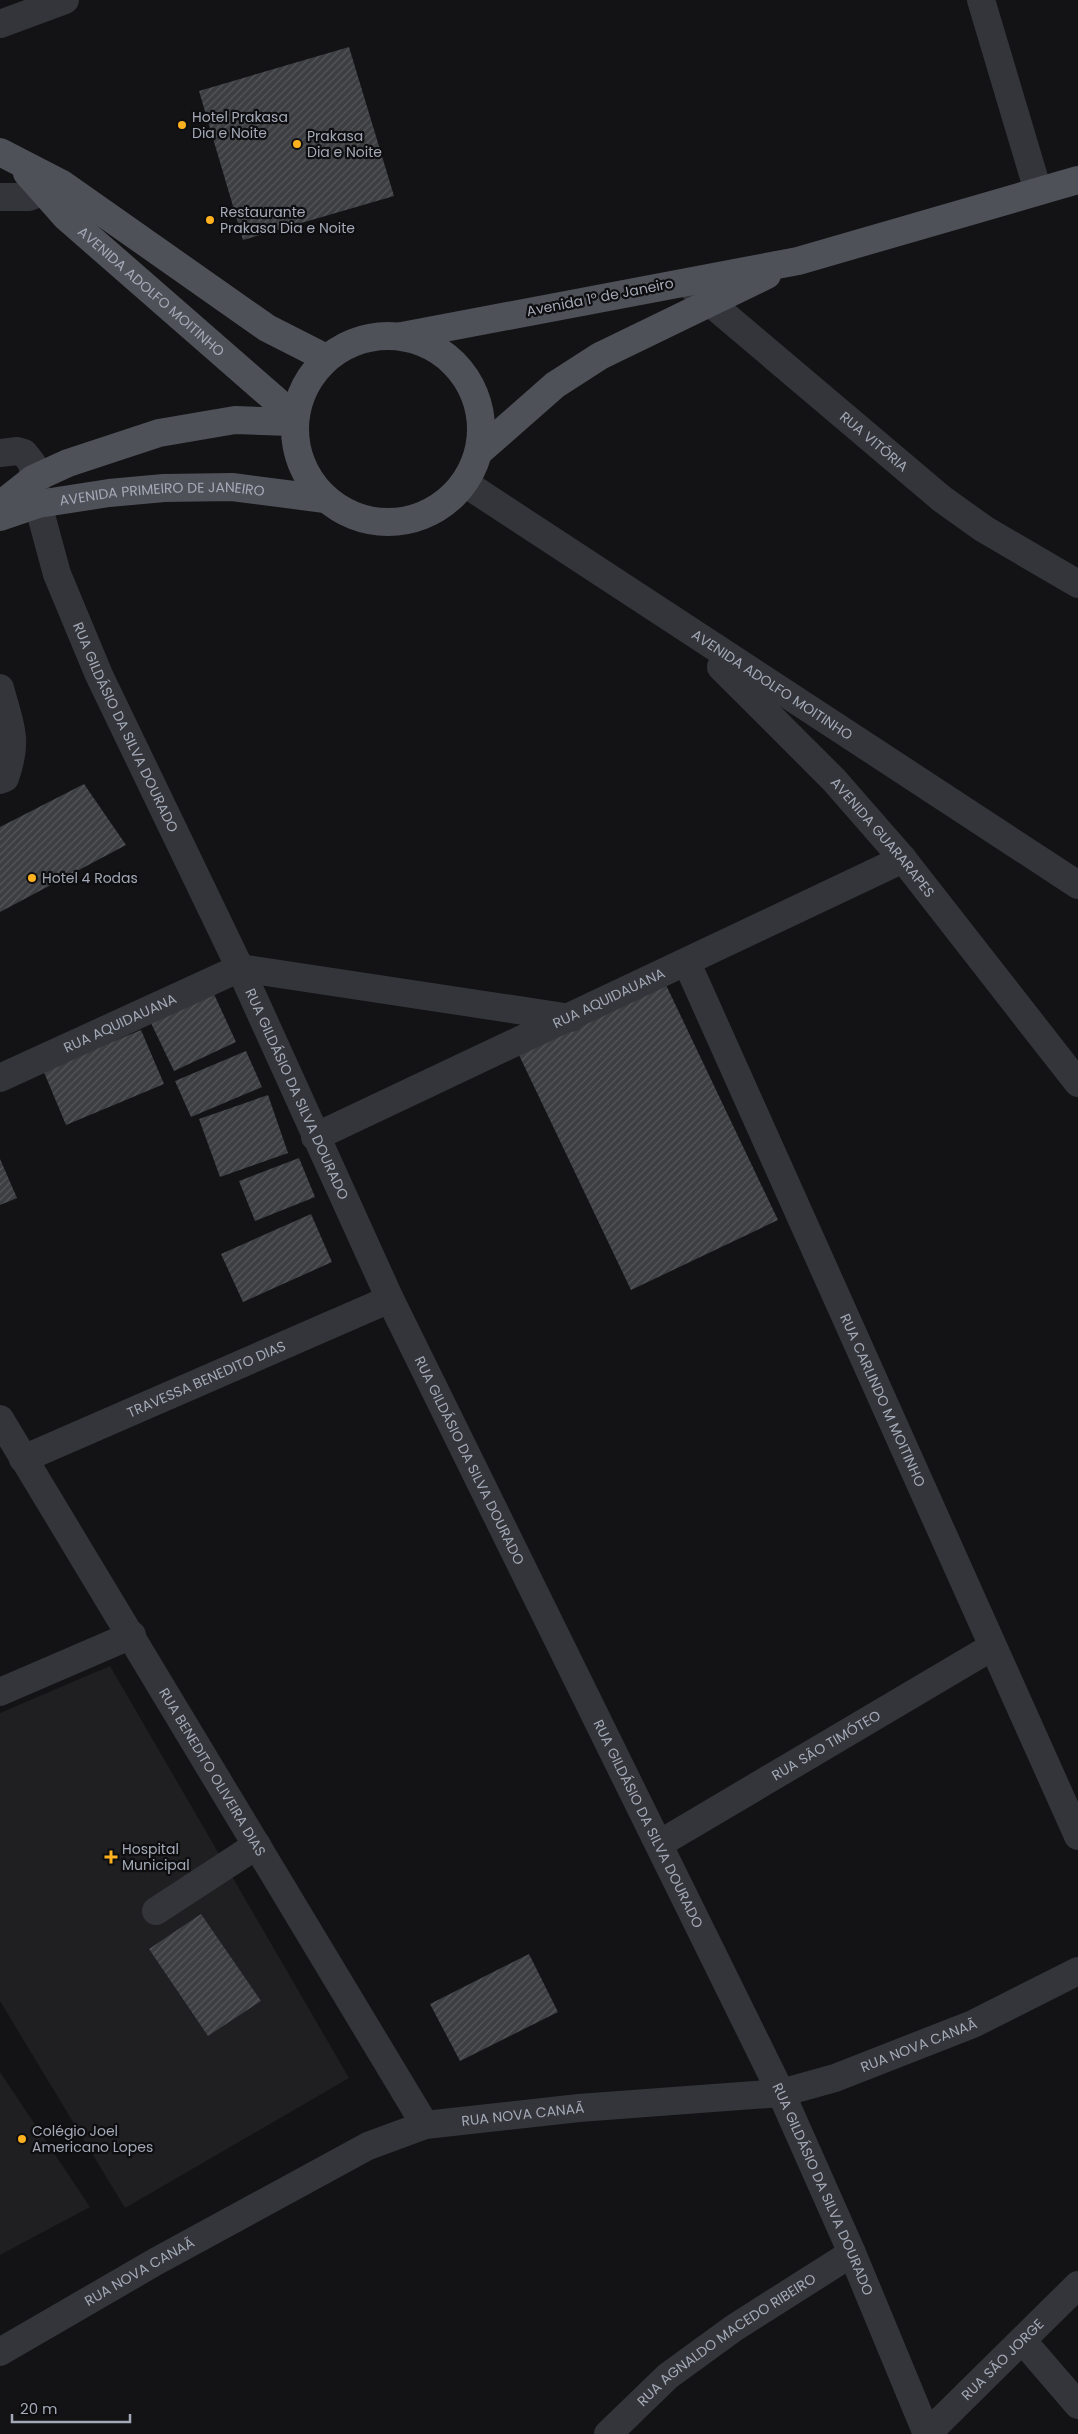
<svg xmlns="http://www.w3.org/2000/svg" width="1078" height="2434" viewBox="0 0 1078 2434" font-family="Poppins,sans-serif">
<defs>
<pattern id="building-hatch" width="6" height="6" patternUnits="userSpaceOnUse" patternTransform="scale(1.25)"><rect width="6" height="6" fill="#3c3e42"/><path d="M-1 1l2-2M0 6l6-6M5 7l2-2" fill="none" stroke="#55575b"/></pattern>
</defs>
<rect width="100%" height="100%" fill="#131315"/>
<path fill="#1f1f22" d="M110 1666 349 2078 125 2208 0 2001V1713Z
M0 2072 90 2207 0 2255Z"/>
<path fill="url(#building-hatch)" d="M349 47 394 196 243 240 199 91Z
M84 784 126 845 0 912V827Z
M666 985 778 1220 631 1290 519 1055Z
M213 992 236 1042 174 1071 150 1021Z
M141 1030 164 1084 66 1125 43 1070Z
M246 1051 262 1087 191 1117 175 1081Z
M268 1095 288 1153 220 1177 199 1119Z
M299 1158 315 1197 255 1221 239 1181Z
M0 1159 17 1198 0 1205Z
M311 1214 332 1262 243 1302 221 1254Z
M201 1914 261 2001 208 2036 149 1949Z
M529 1954 558 2012 460 2061 430 2004Z"/>
<g fill="none" stroke-linecap="round" stroke-linejoin="round">
<g stroke="#33353a" stroke-width="28">
<path d="M981 0 1038 191"/>
<path d="M0 24 65 0"/>
<path d="M0 197H29L62 184"/>
<path id="s1" d="M694 289 942 499 984 529 1078 584"/>
<path id="s2" d="M0 453 17 451 24 453 32 463 38 504 57 574 99 675 240 968 390 1299 781 2093 852 2253 927 2434"/>
<path id="s3" d="M466 484 1078 885"/>
<path id="s4" d="M721 667 834 780 903 859 1078 1083"/>
<path d="M0 688C10 726 19 738 5 778L0 780"/>
<path id="s5" d="M687 963 1078 1836"/>
<path id="s6" d="M0 1078 240 968 571 1018"/>
<path id="s7" d="M315 1137 903 859"/>
<path id="s8" d="M0 1419 425 2125"/>
<path id="s9" d="M23 1459 390 1299"/>
<path d="M0 1692 132 1635"/>
<path id="s10" d="M659 1844 992 1647"/>
<path d="M156 1911 257 1845"/>
<path d="M1023 2341 1078 2405"/>
<path id="s11" d="M0 2352 155 2262 368 2146 425 2125 579 2108 781 2093 835 2078 973 2024 1078 1971"/>
<path id="s12" d="M608 2434 668 2376 734 2328 852 2253"/>
<path id="s13" d="M927 2434 1078 2285"/>
</g>
<g stroke="#4f5159" stroke-width="28">
<path d="M0 152 62 184 267 328 326 358"/>
<path id="s14" d="M27 173 66 217 294 416"/>
<circle cx="388" cy="429" r="93"/>
<path d="M402 336 798 261 1078 180"/>
<path d="M481 450 555 385 600 356 767 275"/>
<path d="M0 505 33 479 68 463 159 433 235 420 292 422"/>
<path id="s15" d="M0 517 38 504 109 493 164 488 232 487 325 499"/>
</g>
</g>
<g fill="#ffb120" stroke="#0e0e10" stroke-width="2">
<circle cx="182" cy="125" r="5"/>
<circle cx="297" cy="144" r="5"/>
<circle cx="210" cy="220" r="5"/>
<circle cx="32" cy="878" r="5"/>
<path d="M108.5 1849.5h5v5h5v5h-5v5h-5v-5h-5v-5h5z"/>
<circle cx="22" cy="2139" r="5"/>
</g>
<g text-anchor="middle" dominant-baseline="central" stroke-width="4.5" stroke-linejoin="round" paint-order="stroke">
<g font-size="14" fill="#a3a9b6" stroke="#0e0e10" text-anchor="start">
<text x="192" y="117">Hotel Prakasa<tspan x="192" dy="16">Dia e Noite</tspan></text>
<text x="307" y="136">Prakasa<tspan x="307" dy="16">Dia e Noite</tspan></text>
<text x="220" y="212">Restaurante<tspan x="220" dy="16">Prakasa Dia e Noite</tspan></text>
<text x="42" y="878">Hotel 4 Rodas</text>
<text x="122" y="1849">Hospital<tspan x="122" dy="16">Municipal</tspan></text>
<text x="32" y="2131">Colégio Joel<tspan x="32" dy="16">Americano Lopes</tspan></text>
</g>
<g font-size="14" fill="#a3a9b6" stroke="#0e0e10">
<text stroke="none"><textPath href="#s14" startOffset="172">AVENIDA ADOLFO MOITINHO</textPath></text>
<text transform="translate(600 297) rotate(-11)">Avenida 1º de Janeiro</text>
<text stroke="none"><textPath href="#s1" startOffset="236">RUA VITÓRIA</textPath></text>
<text stroke="none"><textPath href="#s15" startOffset="165">AVENIDA PRIMEIRO DE JANEIRO</textPath></text>
<text stroke="none"><textPath href="#s3" startOffset="366">AVENIDA ADOLFO MOITINHO</textPath></text>
<text stroke="none"><textPath href="#s2" startOffset="319">RUA GILDÁSIO DA SILVA DOURADO</textPath></text>
<text stroke="none"><textPath href="#s4" startOffset="235">AVENIDA GUARARAPES</textPath></text>
<text stroke="none"><textPath href="#s7" startOffset="325">RUA AQUIDAUANA</textPath></text>
<text stroke="none"><textPath href="#s6" startOffset="132">RUA AQUIDAUANA</textPath></text>
<text stroke="none"><textPath href="#s2" startOffset="724">RUA GILDÁSIO DA SILVA DOURADO</textPath></text>
<text stroke="none"><textPath href="#s9" startOffset="200">TRAVESSA BENEDITO DIAS</textPath></text>
<text stroke="none"><textPath href="#s5" startOffset="479">RUA CARLINDO M MOITINHO</textPath></text>
<text stroke="none"><textPath href="#s2" startOffset="1129">RUA GILDÁSIO DA SILVA DOURADO</textPath></text>
<text stroke="none"><textPath href="#s10" startOffset="194">RUA SÃO TIMÓTEO</textPath></text>
<text stroke="none"><textPath href="#s8" startOffset="412">RUA BENEDITO OLIVEIRA DIAS</textPath></text>
<text stroke="none"><textPath href="#s2" startOffset="1534">RUA GILDÁSIO DA SILVA DOURADO</textPath></text>
<text stroke="none"><textPath href="#s11" startOffset="986">RUA NOVA CANAÃ</textPath></text>
<text stroke="none"><textPath href="#s11" startOffset="581">RUA NOVA CANAÃ</textPath></text>
<text stroke="none"><textPath href="#s2" startOffset="1939">RUA GILDÁSIO DA SILVA DOURADO</textPath></text>
<text stroke="none"><textPath href="#s11" startOffset="161">RUA NOVA CANAÃ</textPath></text>
<text stroke="none"><textPath href="#s12" startOffset="152">RUA AGNALDO MACEDO RIBEIRO</textPath></text>
<text stroke="none"><textPath href="#s13" startOffset="106">RUA SÃO JORGE</textPath></text>
</g>
</g>
<path d="M12 2414v8h118v-8" fill="none" stroke="#a3a9b6" stroke-width="2.5"/>
<text x="20" y="2414" font-size="15" fill="#a3a9b6" stroke="#0e0e10" stroke-width="4" paint-order="stroke">20 m</text>
</svg>
